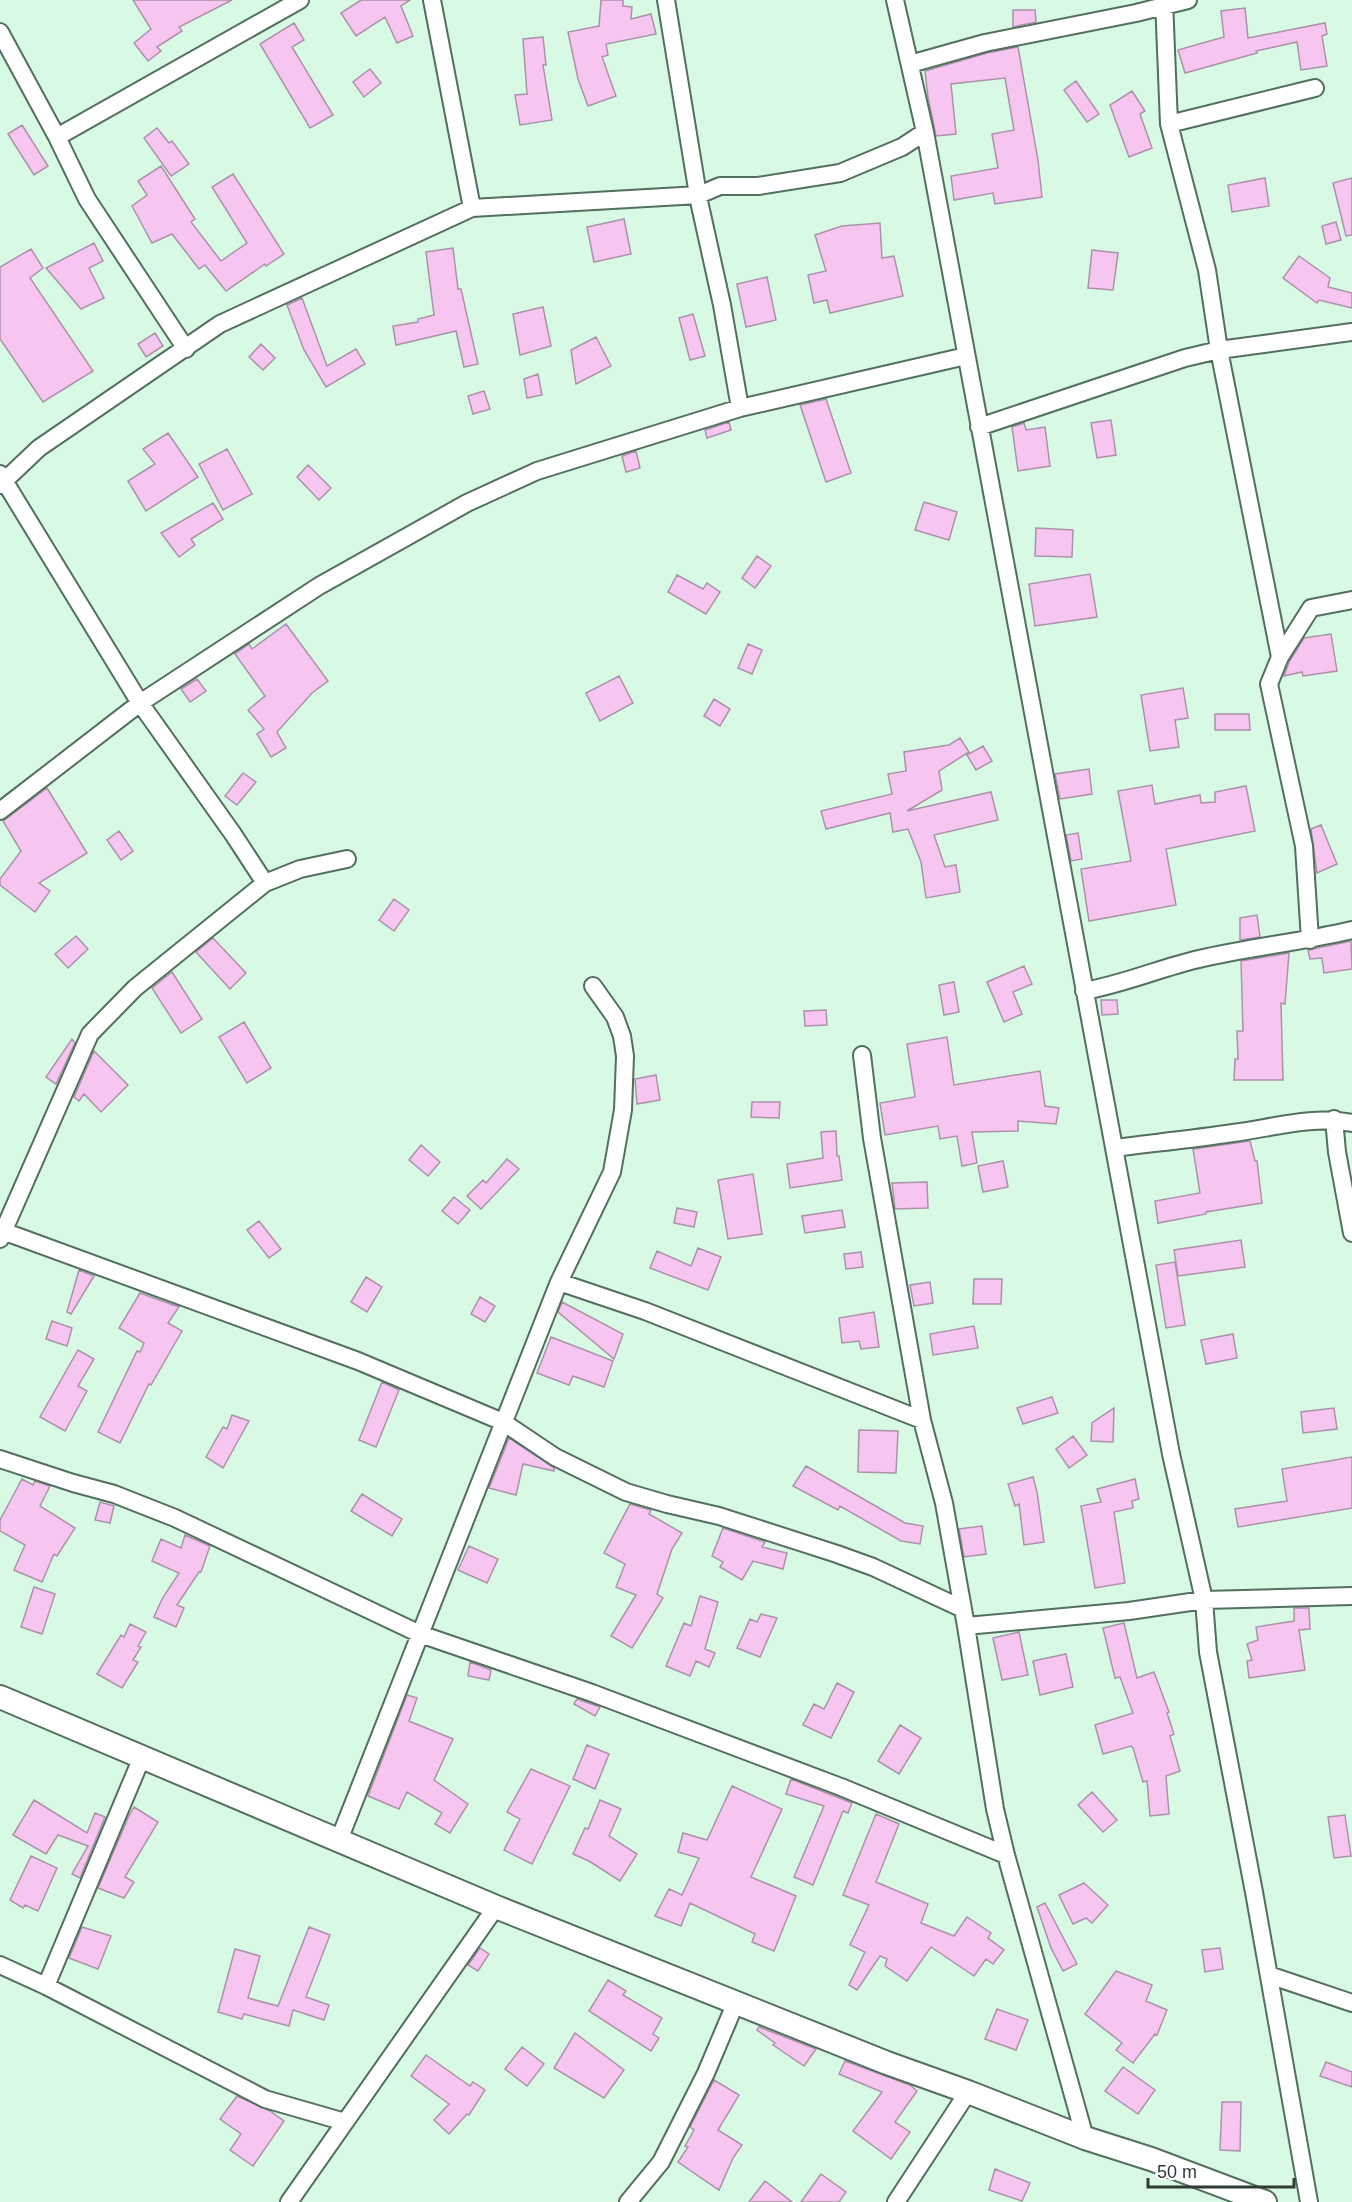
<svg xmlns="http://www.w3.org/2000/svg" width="1352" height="2202" viewBox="0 0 1352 2202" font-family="Helvetica,sans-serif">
<rect width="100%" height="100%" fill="#d8f9e4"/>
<path fill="#f6c6f1" stroke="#ac92a8" stroke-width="1.5" d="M133 0H232L179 27 182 31 157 47 161 51 148 61 134 43 151 29Z
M361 0H410L401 6 413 36 397 43 385 17 356 36 341 13Z
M601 0H623V6L632 7 631 19 651 14 656 34 606 44 608 55 602 57 616 96 588 106 578 79 568 32 599 26Z
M1245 8 1248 38 1325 23 1327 34 1322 36 1327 66 1301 70 1297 42 1256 51 1257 53 1185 73 1178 50 1224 37 1221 11Z
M1013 10H1035L1036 22 1013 27Z
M294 23 304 40 292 47 333 115 310 128 260 44Z
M543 37 546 65H543L552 120 520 125 515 95 527 94 523 39Z
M1018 47 1038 160 1042 197 995 204 993 193 954 200 951 176 998 168 992 134 1014 130 1005 78 951 84 956 134 936 136 928 97 925 71 987 53Z
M370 69 381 83 364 97 353 82Z
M1076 81 1099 114 1087 122 1064 90Z
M1132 91 1145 111 1140 114 1152 148 1129 157 1110 105Z
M22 125 48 166 34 175 8 134Z
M157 128 169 143 172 141 189 164 171 176 144 138Z
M161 166 195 219 191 222 221 261 247 243 212 187 233 174 284 254 266 266 265 264 226 291 205 265 199 269 172 234 152 243 132 206 147 195 138 181Z
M1265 178 1269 206 1232 212 1228 185Z
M1352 178V235L1346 236 1333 183Z
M624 219 631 254 594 262 587 227Z
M1336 222 1341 240 1326 244 1322 226Z
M880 223 882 258 894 256 903 296 830 313 827 300 814 303 808 275 826 271 815 235 842 226Z
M94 243 103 261 89 268 104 298 81 309 46 268Z
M453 248 458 289H461L478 364 464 367 456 331 396 345 393 326 418 322V319L434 315 426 252Z
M31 249 43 268 30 278 93 371 43 402 0 339V267Z
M1092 250 1118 253 1113 290 1088 288Z
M1299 256 1330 278 1328 287 1352 293V308L1319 300 1317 303 1283 278Z
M767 277 776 320 746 327 737 284Z
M302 298 327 366 356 349 365 364 326 387 304 350 287 305Z
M543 307 551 346 520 355 513 314Z
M693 314 705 356 690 360 679 318Z
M155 333 163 346 146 357 138 344Z
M596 337 611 366 576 384 571 350Z
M261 344 275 358 263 370 249 357Z
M538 374 542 395 527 398 524 379Z
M484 391 490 409 473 414 468 396Z
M826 399 851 473 826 482 800 405Z
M1111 420 1116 455 1097 458 1091 423Z
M729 422 731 430 707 438 705 430Z
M1024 423 1026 430 1045 427 1050 466 1018 471 1012 427Z
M168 433 198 477 146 511 128 481 155 464 143 449Z
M227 449 252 494 223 510 199 464Z
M636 451 640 468 626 472 622 456Z
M308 465 331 488 319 500 297 477Z
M924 502 957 512 949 540 915 530Z
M213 503 223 519 191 539 195 545 179 557 161 533Z
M1036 528 1073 530 1072 557 1035 556Z
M757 556 771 566 755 588 742 578Z
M1090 574 1097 617 1035 626 1029 584Z
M677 575 703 589 707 583 720 592 706 614 668 592Z
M286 624 328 681 312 693 277 732 286 748 271 757 257 734 264 729 248 710 265 696 235 654 249 644 252 649Z
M1331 634 1337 671 1303 676 1302 672 1284 676 1289 662 1304 638Z
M748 644 762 650 752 674 738 668Z
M619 676 633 703 600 721 586 693Z
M197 679 206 691 190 702 181 689Z
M1183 688 1188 718 1175 720 1179 747 1150 751 1141 695Z
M714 699 730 709 720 726 704 716Z
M1215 714H1249L1250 730H1215Z
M960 738 969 752 939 771 942 790 907 811 991 792 998 820 934 835 945 867 956 865 960 892 926 898 921 862 908 829 893 832 890 813 826 829 821 811 892 794 888 774 906 771 904 752 949 745Z
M983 746 992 761 976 770 967 755Z
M1089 769 1092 794 1060 799 1055 774Z
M243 773 256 782 237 805 225 796Z
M1152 785 1155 804 1200 795 1201 803 1215 802V792L1246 786 1255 831 1166 849 1176 905 1089 921 1081 869 1131 861 1118 791Z
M47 788 87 853 39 883 50 891 35 912 0 885V879L21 851 3 821Z
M1321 825 1337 864 1317 873 1311 829Z
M119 831 133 851 121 860 107 840Z
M1078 833 1082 859 1071 861 1066 835Z
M394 899 409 910 394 931 379 920Z
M1257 915 1260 937 1240 940V918Z
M76 936 88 949 68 968 55 954Z
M213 938 246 973 230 989 196 952Z
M1351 941 1352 969 1324 973 1322 958 1310 959 1308 950Z
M1289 953 1285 1004 1281 1003 1283 1080H1234L1235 1059H1238L1237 1031H1243L1241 961Z
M1024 966 1032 984 1013 992 1022 1014 1004 1022 987 982Z
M172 972 202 1019 181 1033 152 988Z
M954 982 959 1012 944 1015 939 985Z
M1101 1000H1117L1118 1014 1102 1015Z
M826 1010 827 1025 805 1026 804 1011Z
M244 1022 271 1068 247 1083 219 1037Z
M947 1037 954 1085 1040 1071 1045 1106 1059 1108 1056 1124 1018 1121V1131L972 1132 977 1163 962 1166 957 1136 940 1139 938 1126 885 1135 880 1103 915 1097 907 1044Z
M72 1039 75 1043 56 1084 46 1077Z
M94 1051 128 1085 101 1112 84 1094 79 1101 74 1097Z
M656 1075 660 1100 637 1104 635 1079Z
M752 1102H780L779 1118 751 1117Z
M836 1131 837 1156H839L842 1180 790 1188 787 1164 823 1158 821 1132Z
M1250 1141 1255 1161H1257L1262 1203 1206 1212V1214L1158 1223 1155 1201 1200 1193 1193 1149Z
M421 1145 440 1162 428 1176 409 1160Z
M507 1159 519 1169 481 1209 467 1196 483 1180 486 1183Z
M1003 1161 1008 1187 983 1192 978 1166Z
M753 1174 762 1234 728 1239 718 1180Z
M927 1182 928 1208 895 1209 892 1183Z
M454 1197 470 1210 458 1224 442 1211Z
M677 1208 697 1212 694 1227 674 1223Z
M842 1210 845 1227 805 1233 802 1216Z
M259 1221 281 1249 269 1258 247 1230Z
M1241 1240 1245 1267 1178 1276 1174 1250Z
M698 1248 721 1257 708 1290 650 1268 657 1251 691 1266Z
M861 1252 863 1267 846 1269 844 1254Z
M1175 1262 1185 1325 1166 1328 1156 1265Z
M79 1270 94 1276 71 1314 67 1312Z
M366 1277 382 1287 367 1312 351 1302Z
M974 1279H1002L1001 1304H973Z
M930 1282 933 1303 914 1306 910 1285Z
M140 1293 179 1307 168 1323 182 1331 151 1385 149 1384 120 1443 98 1432 137 1351 140 1352 144 1343 119 1328Z
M480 1297 495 1306 485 1322 471 1314Z
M562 1302 623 1334 614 1359 558 1312Z
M874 1312 879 1347 861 1349 859 1341 842 1343 839 1318Z
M52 1321 72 1328 67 1346 46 1339Z
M974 1326 978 1348 933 1355 930 1334Z
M1233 1334 1237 1358 1206 1364 1201 1340Z
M551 1337 613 1361 604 1387 573 1376 569 1385 537 1373Z
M78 1350 94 1359 78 1386 87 1391 65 1431 40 1417Z
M382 1382 399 1390 376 1447 359 1440Z
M1052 1397 1058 1413 1023 1424 1017 1408Z
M1114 1408 1113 1442 1091 1441 1092 1423Z
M1334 1408 1337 1429 1303 1433 1301 1412Z
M232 1415 249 1421 223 1468 206 1457 223 1427 227 1429Z
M859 1430 898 1431 896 1473 858 1472Z
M1073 1436 1087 1455 1069 1468 1056 1449Z
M509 1438 554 1468V1471L523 1464 516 1495 489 1488Z
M1352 1457V1508L1238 1527 1235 1509 1287 1501 1282 1469Z
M806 1466 905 1523 923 1526 920 1544 901 1541 840 1506 838 1510 793 1486Z
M1033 1477 1037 1492 1044 1542 1024 1545 1019 1504 1015 1506 1008 1484Z
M22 1479 33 1485 35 1481 50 1486 40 1506 75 1528 57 1556 54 1554 42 1582 14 1570 25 1545 0 1531V1520Z
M1135 1479 1139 1499 1132 1501 1133 1508 1114 1512 1125 1583 1095 1588 1081 1506 1101 1502 1097 1489Z
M362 1494 402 1519 392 1536 351 1511Z
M100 1502 114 1506 110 1523 95 1520Z
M630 1504 651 1510 649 1514 682 1533 672 1549 657 1594 663 1598 632 1648 611 1636 636 1595 616 1587 625 1564 604 1553Z
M982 1526 986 1554 964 1557 959 1529Z
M723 1528 765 1542 762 1547 787 1553 783 1569 753 1561 742 1580 720 1567 723 1562 712 1556Z
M185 1535 210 1546 201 1572H199L177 1605 184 1608 176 1627 154 1617 162 1599 179 1573 152 1561 161 1539 181 1548Z
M469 1546 498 1559 487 1583 458 1570Z
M34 1587 55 1594 42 1634 21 1627Z
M700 1596 718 1602 705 1649 715 1653 709 1667 696 1661 690 1676 666 1666 684 1623 691 1626Z
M1294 1608H1309L1310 1629 1299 1630 1305 1670 1249 1678 1247 1661 1252 1660 1247 1644 1258 1640 1256 1627 1294 1621Z
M761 1614 777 1618 760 1657 737 1648 750 1619 757 1622Z
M1124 1623 1137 1678 1154 1672 1169 1712 1167 1713 1174 1734 1170 1736 1180 1771 1166 1776 1169 1814 1150 1816 1147 1781 1143 1782 1133 1748 1131 1746 1103 1754 1095 1725 1133 1713 1120 1677 1115 1678 1103 1628Z
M130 1624 146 1632 138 1646 141 1647 133 1660 138 1662 122 1688 97 1674 121 1635 124 1637Z
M1019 1632 1028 1675 1002 1680 993 1638Z
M1066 1654 1073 1687 1040 1695 1033 1661Z
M470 1662 491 1670 489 1680 468 1676Z
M837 1683 854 1692 831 1738 803 1725 814 1704 824 1709Z
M407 1695 417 1698 409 1721 453 1739 434 1780 468 1804 450 1833 435 1824 442 1813 407 1792 399 1809 368 1796Z
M577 1699 600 1707 595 1716 574 1704Z
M900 1725 921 1738 899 1774 878 1761Z
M587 1745 609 1754 595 1789 573 1779Z
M531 1769 570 1786 532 1864 504 1850 520 1819 507 1812Z
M791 1779 852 1803 848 1813 843 1811 813 1885 794 1877 824 1806 786 1794Z
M732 1786 782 1809 751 1877 796 1896 774 1951 752 1942 755 1934 690 1903 681 1926 655 1916 669 1889 682 1895 699 1858 678 1852 683 1833 707 1840Z
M1092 1792 1117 1820 1103 1832 1078 1805Z
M34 1800 87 1833 95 1813 105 1817 80 1878 72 1874 88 1846 58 1835 46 1854 13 1835Z
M600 1800 621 1809 609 1836 637 1854 620 1881 589 1861 573 1854 585 1828 588 1829Z
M134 1807 158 1822 125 1877 134 1882 124 1898 98 1888 128 1818Z
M876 1814 899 1824 876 1882 928 1904 921 1923 954 1936 967 1917 991 1933 988 1938 1004 1950 993 1964 986 1959 974 1976 931 1947 907 1981 885 1966 887 1959 880 1956 857 1990 849 1985 865 1952 850 1945 869 1905 843 1895Z
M1345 1815 1351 1856 1334 1858 1328 1817Z
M31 1856 57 1868 38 1911 25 1905 23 1908 10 1900Z
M1084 1883 1108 1905 1092 1923 1086 1918 1073 1924 1059 1895Z
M1045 1903 1077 1964 1063 1971 1051 1948 1037 1907Z
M82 1927 111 1936 98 1969 69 1958Z
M309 1927 330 1935 306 1997 329 2005 324 2020 293 2010 289 2026 244 2014 242 2019 218 2012 235 1949 260 1956 248 1998 278 2006Z
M480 1948 489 1954 478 1971 468 1965Z
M1220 1948 1223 1969 1205 1972 1202 1950Z
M1116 1971 1152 1985 1146 2001 1167 2010 1157 2035 1155 2034 1133 2063 1116 2050 1122 2043 1085 2014Z
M608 1980 626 1991 623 1995 662 2018 653 2034 659 2038 651 2051 589 2011Z
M997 2009 1028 2020 1016 2050 985 2039Z
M759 2027 816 2049 804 2066 773 2045 775 2043 757 2030Z
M575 2033 624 2070 604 2098 554 2068Z
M522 2047 544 2064 527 2086 505 2069Z
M426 2055 470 2086 473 2082 485 2090 469 2115 467 2114 449 2134 434 2120 449 2104 411 2076Z
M845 2061 910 2085 917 2091 895 2122 910 2132 891 2159 853 2131 882 2092 839 2074Z
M1326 2062 1352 2072V2087L1320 2076Z
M1123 2067 1155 2090 1138 2114 1105 2091Z
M714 2080 739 2095 718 2130 742 2145 733 2158 719 2190 678 2162 688 2147 685 2146 694 2130 690 2127Z
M237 2096 270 2111 284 2121 253 2166 230 2150 241 2134 220 2119Z
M1222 2102H1241L1240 2151 1220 2150Z
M995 2169 1030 2183 1022 2201 989 2190Z
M821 2174 846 2192 839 2202H801Z
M765 2181 792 2202H749Z"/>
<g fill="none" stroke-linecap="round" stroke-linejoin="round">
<defs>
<path id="street" d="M432 0 472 208
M895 0 925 132 1171 1454 1204 1600 1208 1652 1254 1892 1309 2202
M1164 0 1169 124 1207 270 1219 350 1280 657
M0 32 57 137 87 199 186 349
M910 64 985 43 1136 13 1188 0
M1169 124 1315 88
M57 137 300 0
M740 408 966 356
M979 427 1185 358 1219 350 1352 332
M0 474 140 703 233 834 265 883 300 869 347 859
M0 485 39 448 220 324 472 208 699 195 720 186H758L840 173 902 147 925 132
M0 811 140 703 319 586 467 503 537 471 740 408 722 305 699 201 666 0
M1310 940 1304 846 1269 684 1280 657 1311 608 1352 600
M1084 991C1124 984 1160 968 1199 959 1250 947 1302 942 1352 930
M862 1055 872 1138 922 1420 944 1503 966 1626 995 1809 1006 1855 1085 2138
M1334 1119 1337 1152 1352 1233
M1114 1148C1153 1143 1193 1139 1233 1133 1272 1128 1313 1115 1352 1123
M0 1230 358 1361 503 1422 555 1457 626 1492 667 1504 719 1516 837 1554 873 1567 963 1609
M0 1239 90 1034 135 988 265 883
M559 1282 645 1311 922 1420
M0 1459 73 1483 114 1494 175 1518 420 1634 592 1693 841 1787 1006 1855
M966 1626 1129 1611 1204 1600 1352 1596
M339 1840 559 1282 612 1172 623 1110 625 1056 622 1036 615 1017 593 986
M0 1965 46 1986 265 2099 345 2122
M1269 1975 1352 2003
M46 1986 142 1757
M289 2202 496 1907
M628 2202 661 2162 706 2073 736 2002
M896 2202 968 2092"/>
<path id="secondary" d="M0 1697 496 1907 887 2063 968 2092 1085 2138 1151 2159 1265 2202"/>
</defs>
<use href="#street" stroke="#536f5e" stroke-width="20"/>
<use href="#secondary" stroke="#536f5e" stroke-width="26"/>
<use href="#street" stroke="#fff" stroke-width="16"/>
<use href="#secondary" stroke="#fff" stroke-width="22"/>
</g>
<path d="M1148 2178v9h146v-9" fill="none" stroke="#2e3b33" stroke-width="3"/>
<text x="1157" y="2178" font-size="18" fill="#2e3b33" stroke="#ffffff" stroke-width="4.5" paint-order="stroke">50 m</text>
</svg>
